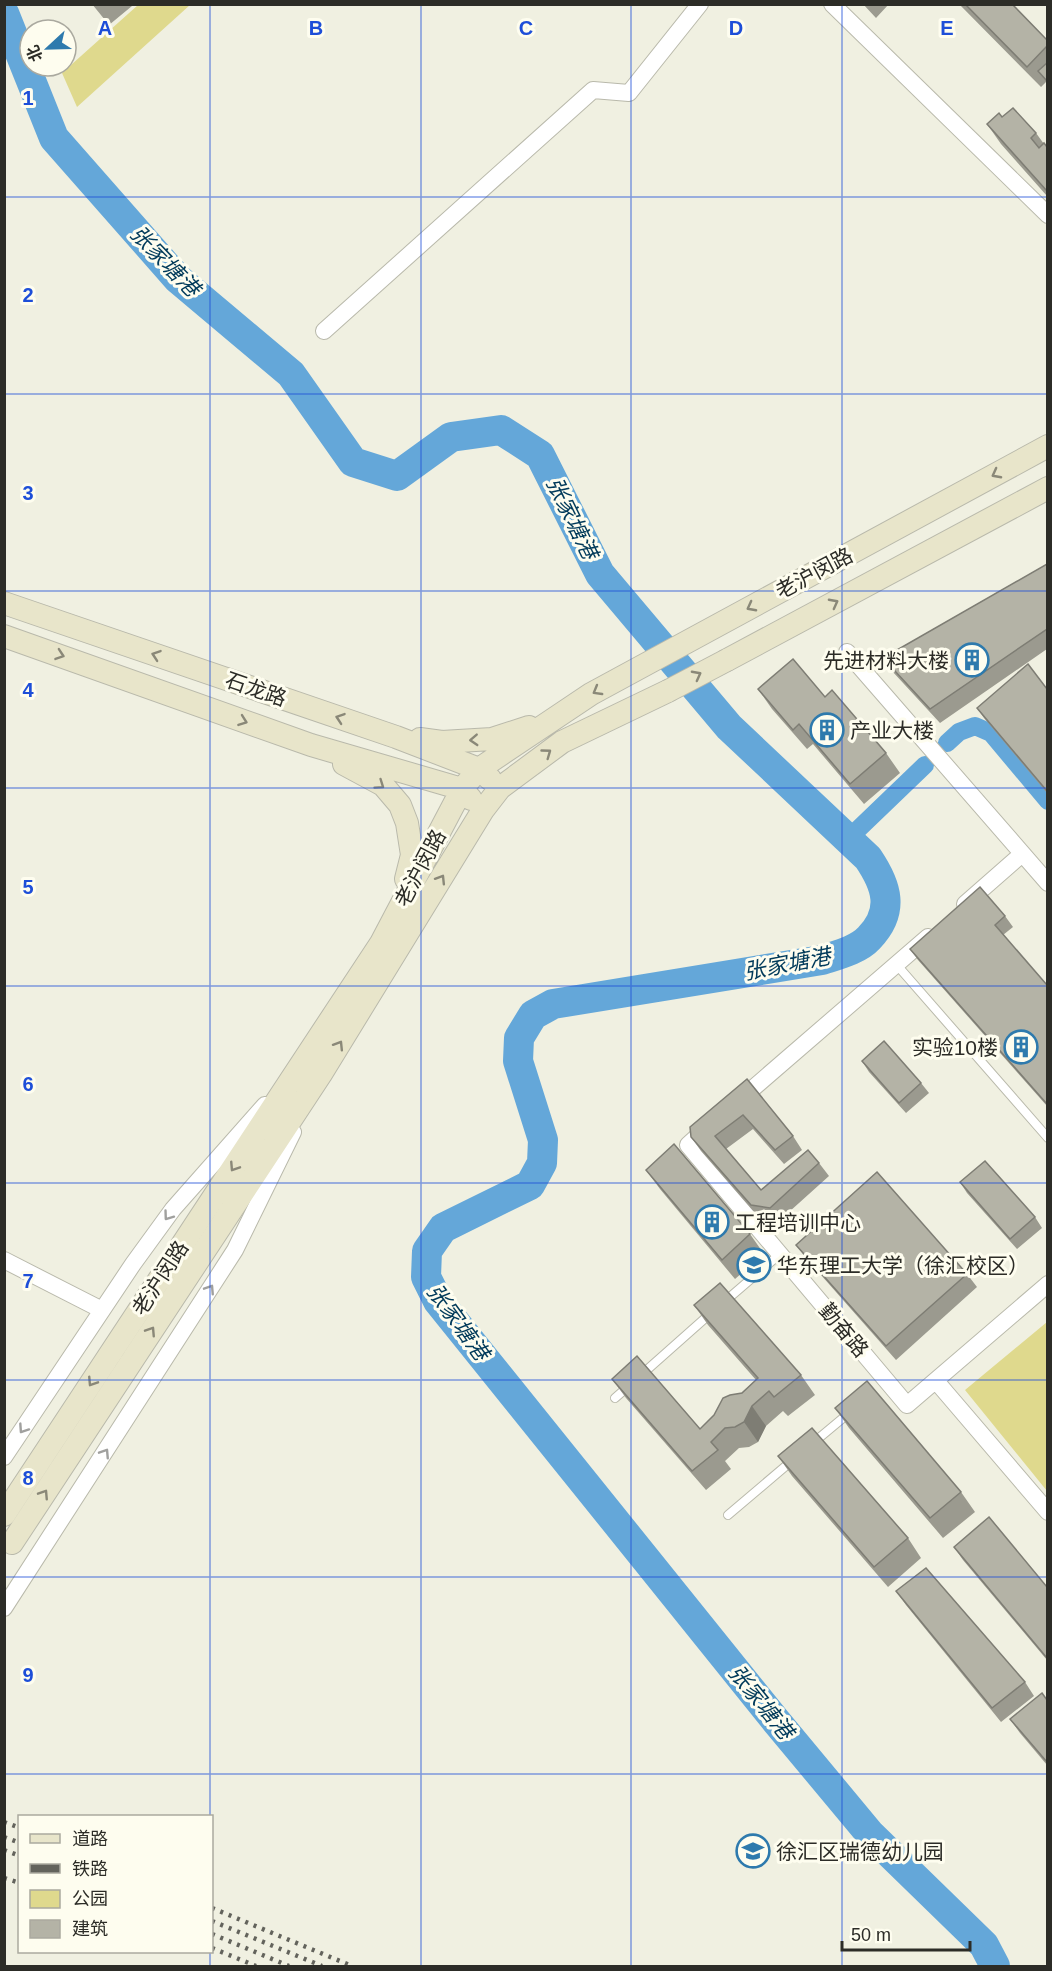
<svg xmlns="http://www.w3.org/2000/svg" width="1052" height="1971" viewBox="0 0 1052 1971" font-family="Helvetica,'Noto Sans SC',sans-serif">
<rect width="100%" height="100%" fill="#f0f0e1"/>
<path fill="#dfd98d" d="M138 5H190L77 107 62 73Z
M1047 1322V1491L965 1390Z"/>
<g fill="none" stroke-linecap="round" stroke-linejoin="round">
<path stroke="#64a7d9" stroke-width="18" d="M947 743 959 732 975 726 991 733 1048 801
M848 839 925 765"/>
<path stroke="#64a7d9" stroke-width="30" d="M4 13 54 138 178 279 291 374 353 462 397 476 451 437 501 430 540 455 600 574 729 727 868 858C887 886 895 911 869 938 858 950 837 955 822 960L553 1004 533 1015 519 1038 518 1061 543 1140 542 1163 530 1185 443 1228 427 1251 426 1277 438 1301 776 1721 870 1834 984 1945 995 1966"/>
<defs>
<path id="lane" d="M896 964 1048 1138
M723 1303 780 1254
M640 1376 711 1313
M615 1398 630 1385
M813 1443 849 1413
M728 1515 794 1459"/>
<path id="street" d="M832 4 1048 215
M324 331 593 90 629 93 700 4
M847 652 1048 883
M965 904 1022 854
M736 1103 928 937
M710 1125 688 1145 907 1405 1048 1284
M4 1260 102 1310
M936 1381 1048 1512
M4 1457 133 1264 173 1209 265 1105
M4 1608 235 1250 293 1132"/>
<path id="secondary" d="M4 603 396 737 479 769 490 779
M4 636 311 745 462 789 471 799
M727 660 1048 488
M420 739 442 742 492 739 529 727
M344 764 383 785 400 805 407 823 412 855 406 879
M4 1515 381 943 462 789 479 769 591 694 1048 446
M12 1543 321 1074 483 810 500 788 562 742 668 691"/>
</defs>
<use href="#lane" stroke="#b9b9ab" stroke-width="10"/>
<use href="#street" stroke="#b9b9ab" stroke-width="18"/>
<use href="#secondary" stroke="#b9b9ab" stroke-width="24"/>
<use href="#lane" stroke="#fff" stroke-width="8"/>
<use href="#street" stroke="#fff" stroke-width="16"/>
<use href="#secondary" stroke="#e8e5ca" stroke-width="22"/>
<path stroke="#63635c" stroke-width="4.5" stroke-dasharray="3 6" stroke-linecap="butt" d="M4 1822 20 1828
M4 1837 20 1843
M4 1850 20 1856
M4 1878 20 1883
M212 1908 352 1966
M212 1921 322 1966
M212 1934 289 1966
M212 1948 256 1966"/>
<defs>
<path id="secondary-bridge" d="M668 691 727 660"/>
</defs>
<use href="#secondary-bridge" stroke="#b9b9ab" stroke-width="24" stroke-linecap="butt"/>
<use href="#secondary-bridge" stroke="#e8e5ca" stroke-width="22"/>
</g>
<path fill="#9b9a8f" d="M92 4H131L132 6 109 25Z
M863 4H889L876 18Z
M959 4H1012L1047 40V84L1046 82 1041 87Z
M1002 117 1036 133 1044 144 1047 147V196L1001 144 987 124Z
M1047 564V649L940 723 892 671 883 658Z
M758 689 825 697 886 753 900 773 864 804 813 744 807 749 772 709Z
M1047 689V793L984 718 977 708Z
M1005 916 1013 927 1003 935 1047 985V1106L918 960 910 949Z
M862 1061 921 1083 929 1093 906 1113 869 1072Z
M747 1079 793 1136 802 1150 784 1164 753 1129 726 1149 761 1190 819 1163 829 1176 779 1221 760 1219 701 1151 691 1137Z
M646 1170 750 1234 764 1254 735 1279 660 1189Z
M960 1182 1035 1217 1042 1228 1017 1249 967 1193Z
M796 1245 967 1274 977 1287 896 1360 806 1258Z
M694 1305 801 1375 815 1395 788 1416 783 1411 766 1426 758 1442 749 1447 739 1448 725 1461 731 1469 706 1490 626 1398 612 1379 700 1429 756 1380 708 1325Z
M835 1408 961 1492 975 1512 943 1538 849 1428Z
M778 1456 908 1538 921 1558 888 1587 792 1476Z
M954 1547 1047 1587V1660L963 1560Z
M896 1591 1025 1682 1034 1696 1001 1722 906 1605Z
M1047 1700V1765L1020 1733 1010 1719Z"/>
<path fill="#7e7d74" d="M752 1406 766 1426 758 1442 744 1422Z"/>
<path fill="#b4b3a6" stroke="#7e7d74" stroke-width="1.5" d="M965 4H1012L1047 40V46L1027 67Z
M1047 63V81L1038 71Z
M1013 108 1036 133 1031 138 1039 148 1044 143 1047 147V191L987 124 999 113 1002 117Z
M1047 564V629L930 709 883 658Z
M793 659 825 697 832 690 886 753 850 784 799 724 793 730 758 689Z
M1028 664 1047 689V791L977 708Z
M980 887 1005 916 995 925 1047 985V1104L910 949Z
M884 1041 921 1083 899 1103 862 1061Z
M747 1079 793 1136 775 1150 743 1115 715 1136 761 1190 808 1150 819 1163 770 1208 751 1205 691 1137 690 1127Z
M674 1144 750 1234 722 1260 646 1170Z
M985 1161 1035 1217 1010 1239 960 1182Z
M877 1172 967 1274 886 1346 796 1245Z
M720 1283 801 1375 774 1397 769 1391 752 1406 744 1422 735 1427 725 1428 711 1442 718 1450 692 1471 612 1379 637 1356 700 1429 714 1415 723 1398 730 1395 742 1393 758 1378 694 1305Z
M867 1381 961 1492 930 1518 835 1408Z
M812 1428 908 1538 874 1567 778 1456Z
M989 1517 1047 1587V1658L954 1547Z
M926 1568 1025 1682 992 1708 896 1591Z
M1042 1693 1047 1700V1762L1010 1719Z"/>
<defs><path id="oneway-chevron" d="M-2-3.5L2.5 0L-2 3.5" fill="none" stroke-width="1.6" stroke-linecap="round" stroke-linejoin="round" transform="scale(1.5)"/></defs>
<g stroke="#8a8878">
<use href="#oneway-chevron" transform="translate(996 474) rotate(152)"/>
<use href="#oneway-chevron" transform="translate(834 603) rotate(-28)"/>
<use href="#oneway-chevron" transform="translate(751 607) rotate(152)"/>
<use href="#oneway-chevron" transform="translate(60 655) rotate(19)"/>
<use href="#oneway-chevron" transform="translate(156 655) rotate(-161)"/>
<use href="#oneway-chevron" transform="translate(697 675) rotate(-28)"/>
<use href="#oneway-chevron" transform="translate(597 691) rotate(150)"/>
<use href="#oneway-chevron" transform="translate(340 718) rotate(-161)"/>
<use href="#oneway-chevron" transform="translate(243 721) rotate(20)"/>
<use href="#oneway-chevron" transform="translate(474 740) rotate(177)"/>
<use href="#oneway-chevron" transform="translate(547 753) rotate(-36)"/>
<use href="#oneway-chevron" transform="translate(380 785) rotate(35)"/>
<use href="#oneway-chevron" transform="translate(441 879) rotate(-58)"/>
<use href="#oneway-chevron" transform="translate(339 1045) rotate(-58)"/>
<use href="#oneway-chevron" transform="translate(234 1167) rotate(123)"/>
<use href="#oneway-chevron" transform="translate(151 1331) rotate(-57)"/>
<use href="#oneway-chevron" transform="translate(92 1382) rotate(123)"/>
<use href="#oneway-chevron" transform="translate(44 1494) rotate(-57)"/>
</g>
<g stroke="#a0a09e">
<use href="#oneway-chevron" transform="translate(168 1216) rotate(126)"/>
<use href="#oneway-chevron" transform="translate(210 1289) rotate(-57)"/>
<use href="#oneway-chevron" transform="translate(23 1429) rotate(124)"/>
<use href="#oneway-chevron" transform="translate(105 1453) rotate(-57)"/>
</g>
<path fill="none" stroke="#1d4ed8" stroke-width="1.5" stroke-opacity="0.55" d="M210 4V1816M421 4V1966M631 4V1966M842 4V1966M4 197H1048M4 394H1048M4 591H1048M4 788H1048M4 986H1048M4 1183H1048M4 1380H1048M4 1577H1048M4 1774H1048M210 1952V1966"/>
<defs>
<symbol id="building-ring" viewBox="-11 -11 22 22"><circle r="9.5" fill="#fefdef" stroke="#2e7aad" stroke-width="1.5"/><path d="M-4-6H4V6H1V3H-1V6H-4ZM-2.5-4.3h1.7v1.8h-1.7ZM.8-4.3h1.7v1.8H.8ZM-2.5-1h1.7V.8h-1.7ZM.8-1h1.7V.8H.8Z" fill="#2e7aad"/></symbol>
<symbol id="university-ring" viewBox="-11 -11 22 22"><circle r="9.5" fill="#fefdef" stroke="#2e7aad" stroke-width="1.5"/><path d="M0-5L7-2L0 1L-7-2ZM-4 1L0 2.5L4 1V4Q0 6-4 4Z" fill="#2e7aad"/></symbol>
<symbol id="school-ring" viewBox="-11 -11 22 22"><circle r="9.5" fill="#fefdef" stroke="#2e7aad" stroke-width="1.5"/><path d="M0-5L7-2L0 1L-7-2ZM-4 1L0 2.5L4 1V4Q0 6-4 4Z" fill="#2e7aad"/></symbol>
</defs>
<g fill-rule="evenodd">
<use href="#building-ring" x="953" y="641" width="38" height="38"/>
<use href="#building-ring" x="808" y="711" width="38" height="38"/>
<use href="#building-ring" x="1002" y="1028" width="38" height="38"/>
<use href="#building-ring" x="693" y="1203" width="38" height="38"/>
<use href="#university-ring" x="735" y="1246" width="38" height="38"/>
<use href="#school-ring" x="734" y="1832" width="38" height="38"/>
</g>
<g text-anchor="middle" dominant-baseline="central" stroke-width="6" stroke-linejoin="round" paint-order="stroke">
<g font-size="21" fill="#2c2c27" stroke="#fefdef">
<text transform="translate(814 573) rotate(-28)">老沪闵路</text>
<text transform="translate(256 689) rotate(19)">石龙路</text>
<text transform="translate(420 868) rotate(-62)">老沪闵路</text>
<text transform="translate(160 1278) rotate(-57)">老沪闵路</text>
<text transform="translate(844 1330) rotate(50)">勤奋路</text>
</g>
<g font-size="21" fill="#2c2c27" stroke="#fefdef" text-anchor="start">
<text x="949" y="660" text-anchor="end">先进材料大楼</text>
<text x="850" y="730">产业大楼</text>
<text x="998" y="1047" text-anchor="end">实验10楼</text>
<text x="735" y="1222">工程培训中心</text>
<text x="777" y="1265">华东理工大学（徐汇校区）</text>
<text x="776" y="1851">徐汇区瑞德幼儿园</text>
</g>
<g font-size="22" font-style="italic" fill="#013a5a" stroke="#fefdef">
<text transform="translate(165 261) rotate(46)">张家塘港</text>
<text transform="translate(572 518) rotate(64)">张家塘港</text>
<text transform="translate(787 964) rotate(-11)">张家塘港</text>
<text transform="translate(458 1322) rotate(54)">张家塘港</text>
<text transform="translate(761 1702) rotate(51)">张家塘港</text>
</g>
</g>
<g font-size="20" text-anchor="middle" font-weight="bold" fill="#1d4ed8" stroke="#fefdef" stroke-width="6" stroke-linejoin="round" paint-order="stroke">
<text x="105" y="35">A</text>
<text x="316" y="35">B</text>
<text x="526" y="35">C</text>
<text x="736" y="35">D</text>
<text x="947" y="35">E</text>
<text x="28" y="105">1</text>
<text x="28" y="302">2</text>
<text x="28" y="500">3</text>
<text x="28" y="697">4</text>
<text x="28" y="894">5</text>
<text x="28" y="1091">6</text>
<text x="28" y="1288">7</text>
<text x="28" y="1485">8</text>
<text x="28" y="1682">9</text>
</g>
<rect width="1052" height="1971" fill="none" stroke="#2c2c27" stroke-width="12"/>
<rect x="18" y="1815" width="195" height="138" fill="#fefdef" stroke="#aaa99f" stroke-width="1.5"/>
<rect x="30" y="1834" width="30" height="9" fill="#e8e5ca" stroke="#aaa99f" stroke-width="1.5"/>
<text x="72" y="1845" font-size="18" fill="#2c2c27">道路</text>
<rect x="30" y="1864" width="30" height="9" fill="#63635c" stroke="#aaa99f" stroke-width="1.5"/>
<text x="72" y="1875" font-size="18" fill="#2c2c27">铁路</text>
<rect x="30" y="1890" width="30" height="18" fill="#dfd98d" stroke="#aaa99f" stroke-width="1.5"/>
<text x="72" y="1905" font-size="18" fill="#2c2c27">公园</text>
<rect x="30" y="1920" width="30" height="18" fill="#b4b3a6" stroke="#aaa99f" stroke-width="1.5"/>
<text x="72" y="1935" font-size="18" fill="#2c2c27">建筑</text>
<g transform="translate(48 48) rotate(248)"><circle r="28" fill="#fefdef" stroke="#aaa99f" stroke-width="1.5"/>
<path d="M0-4.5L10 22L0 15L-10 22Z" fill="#2e7aad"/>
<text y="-9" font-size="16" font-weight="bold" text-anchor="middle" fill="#2c2c27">北</text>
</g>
<path d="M842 1941v9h128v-9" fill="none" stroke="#2c2c27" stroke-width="3"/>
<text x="851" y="1941" font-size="18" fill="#2c2c27" stroke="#fefdef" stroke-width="4.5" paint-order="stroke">50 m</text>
</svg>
